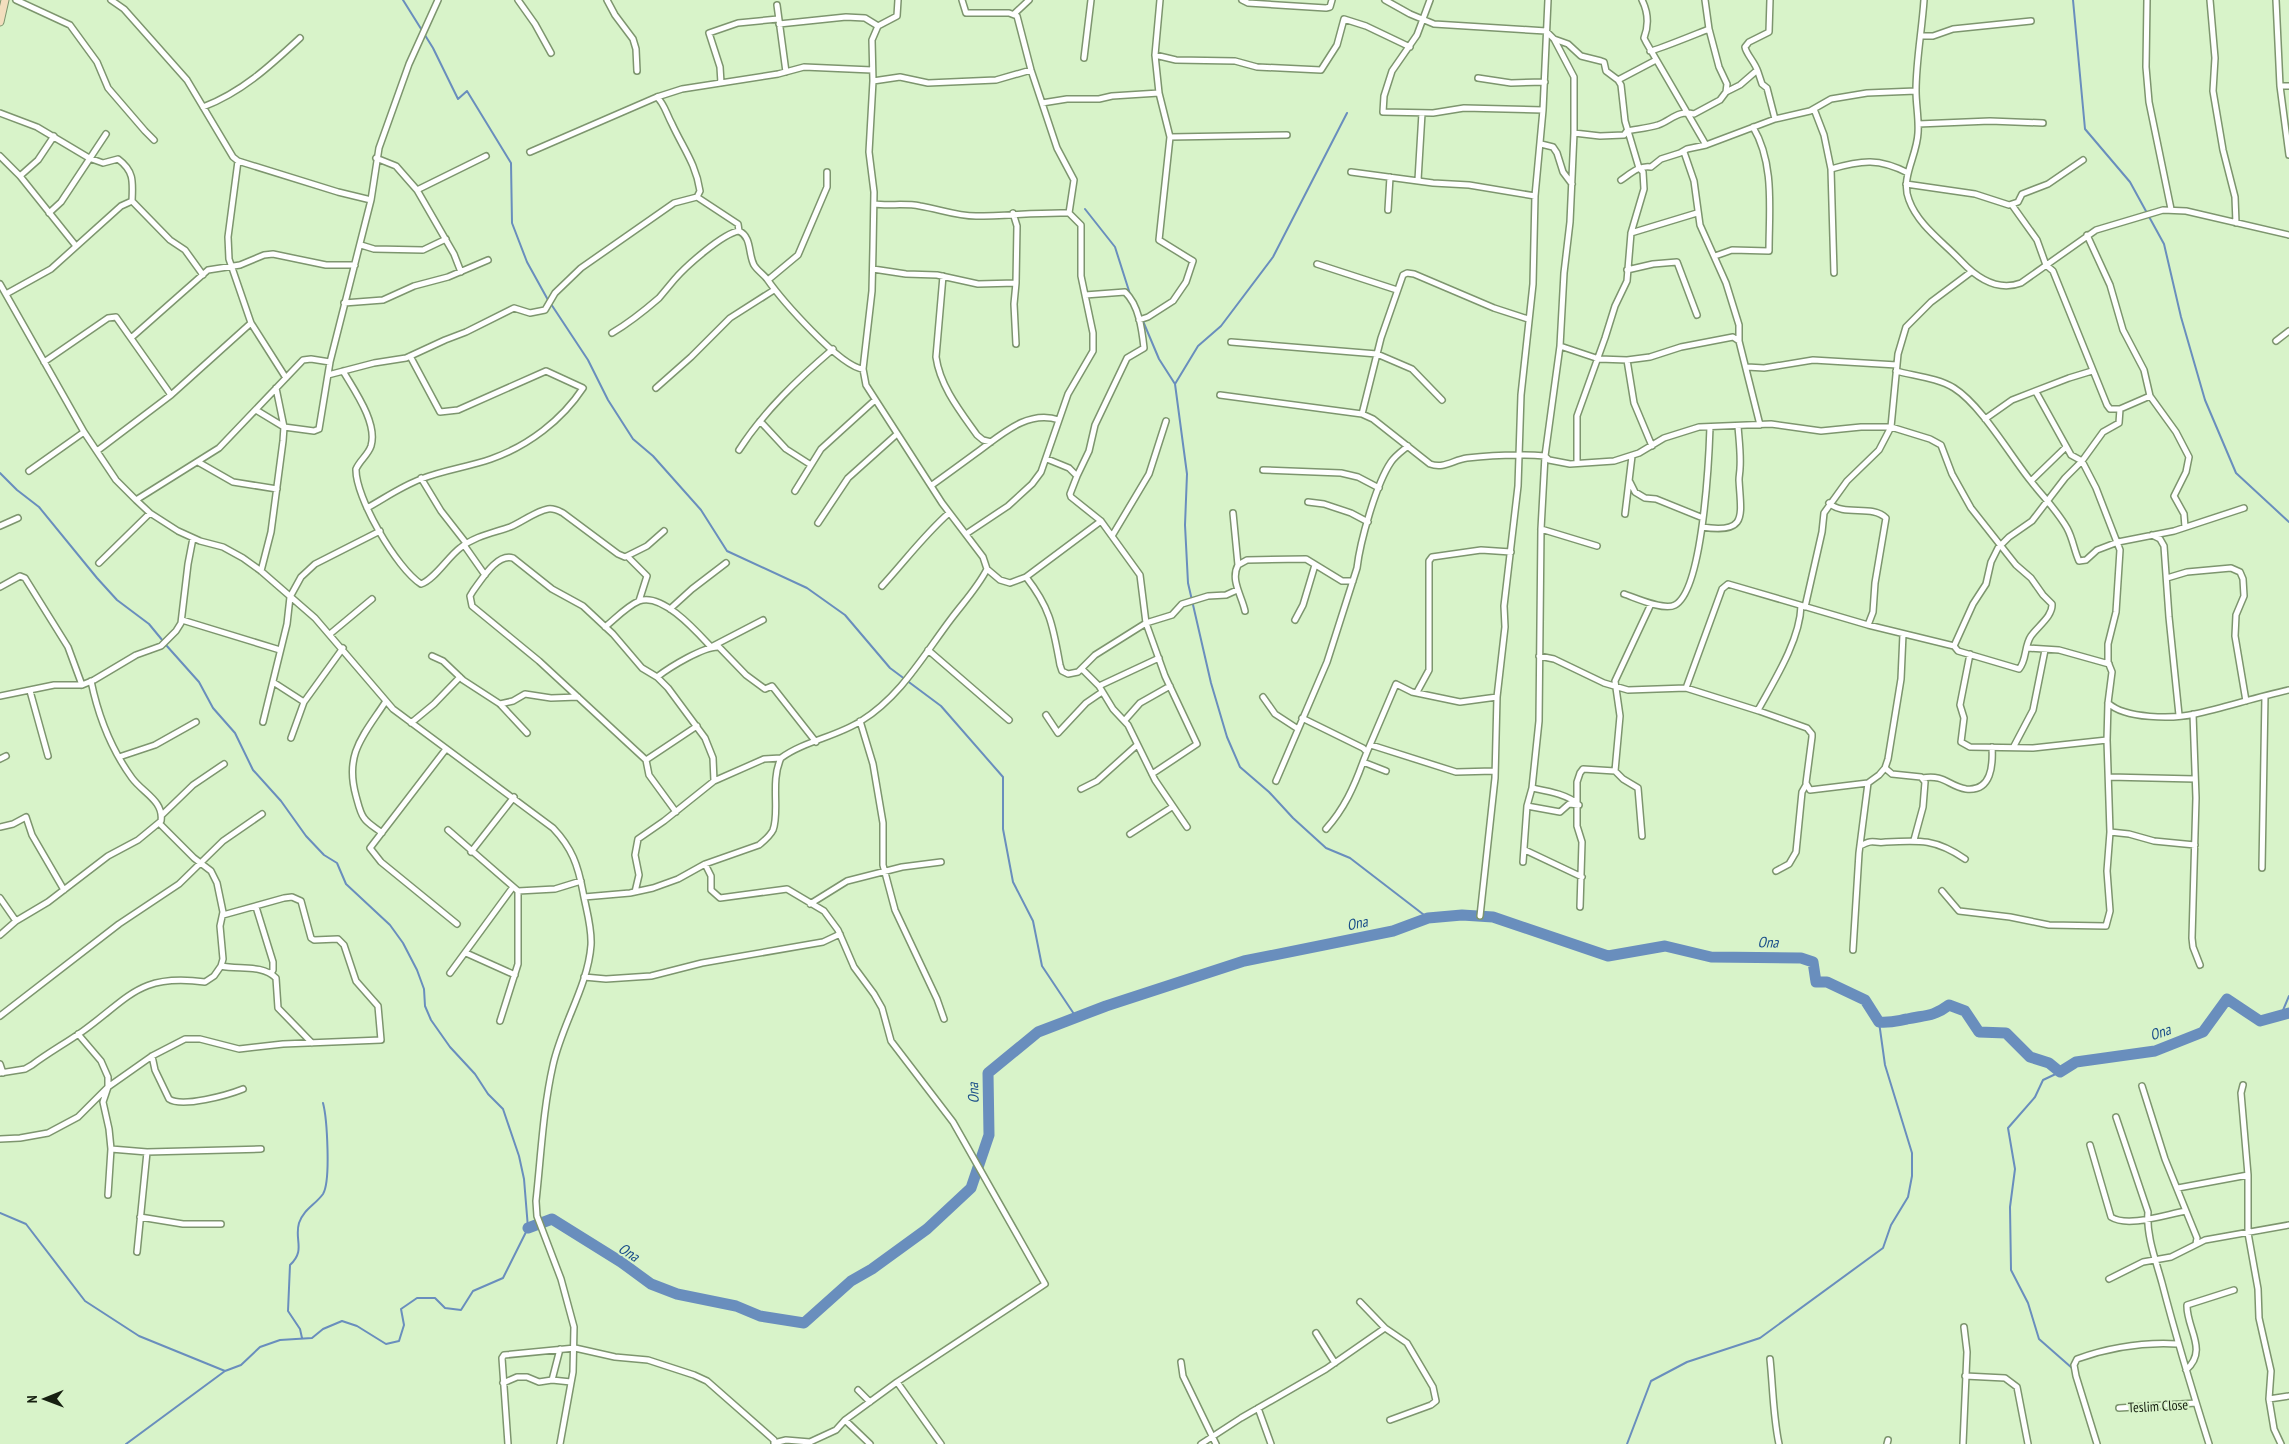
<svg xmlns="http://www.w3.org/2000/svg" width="2289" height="1444" viewBox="0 0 2289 1444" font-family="'PT Sans Narrow',sans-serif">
<rect width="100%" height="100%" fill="#d8f3c9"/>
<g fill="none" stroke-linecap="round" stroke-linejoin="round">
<path stroke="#698ebd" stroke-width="2" d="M403 0 433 48 458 99 467 91 511 163 512 223 527 262 548 300
M2073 0 2085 129 2130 182 2164 244 2181 317 2205 400 2236 473 2289 522
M1085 209 1115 247 1130 294
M551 304 588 360 608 400 633 439 653 456 701 510 727 551 807 588 845 615 890 668 941 706 1003 777V829L1013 882 1033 921 1042 966 1076 1017
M1140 314 1159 359 1175 384 1187 474 1185 525 1188 583 1211 683 1227 737 1240 767 1269 792 1293 818 1326 848 1350 858 1428 918
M1175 384 1198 346 1221 326 1273 257 1347 113
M0 473 17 490 39 507 97 578 117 600 149 624 163 641
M2281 1015 2289 996
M2060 1072 2043 1080 2035 1097 2008 1128 2015 1169 2010 1207 2011 1270 2028 1303 2039 1339 2072 1368
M0 1213 26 1224 85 1301 139 1336 225 1371
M302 1338 300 1329 288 1311 290 1265C306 1250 294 1240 299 1223 304 1209 315 1205 323 1194 331 1181 327 1118 323 1103
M126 1444 225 1371 241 1365 260 1347 280 1340 312 1338 323 1329 342 1321 357 1326 386 1344 399 1341 404 1325 401 1309 417 1298H435L445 1308 461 1310 473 1291 503 1278 528 1228 524 1179 519 1156 503 1109 488 1094 475 1074 450 1047 431 1020 425 1006 424 989 417 970 403 943 390 925 346 884 337 863 324 855 306 836 281 801 253 770 235 733 213 708 199 682 166 645
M1627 1444 1651 1381 1687 1362 1760 1338 1883 1248 1891 1225 1908 1197 1912 1176V1153L1885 1065 1879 1022"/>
<path stroke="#698ebd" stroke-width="11" d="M528 1228 552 1219 621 1262 651 1284 677 1294 736 1306 760 1316 804 1323 851 1281 872 1269 927 1229 971 1188 989 1135 988 1073 1038 1032 1106 1006 1244 961 1393 931 1428 918 1462 915 1493 917 1608 956 1665 946 1711 957 1801 958 1813 962 1816 982H1827L1865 1000 1879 1022C1891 1023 1896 1021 1907 1019 1925 1015 1933 1017 1949 1005L1965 1011 1979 1032 2006 1033 2030 1057 2049 1063 2060 1072 2076 1062 2155 1051 2203 1032 2227 999 2260 1021 2289 1013"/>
<defs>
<path id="street" d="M16 0 70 25 97 62 108 88 145 131 154 140
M111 0 124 9 187 80 233 157 238 161 338 192 371 200
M518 0 535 24 551 53
M607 0 615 15 633 39 636 49 637 71
M898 0 897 16 878 26 872 40 873 81 869 152 874 192 873 248 872 291 863 369 866 385 942 503 983 557 987 569 1000 580 1010 583 1026 577 1101 521
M962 0 966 13H1009L1017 16 1031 70 1057 148 1074 180 1069 213
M1242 0 1248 3 1326 8 1330 7 1332 0
M1385 0 1410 14 1434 24 1546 31 1554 39 1574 77V133L1570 222 1564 273 1560 346 1545 456 1541 529 1539 721 1532 788 1527 806 1523 862
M1430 0 1417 35 1392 71 1384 96 1383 112 1433 113 1464 108 1543 110
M1642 0C1648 12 1649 25 1644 38L1646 42 1706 145
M1924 0C1922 30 1916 61 1916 91 1916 105 1919 119 1918 133 1917 156 1900 178 1909 200 1918 225 1943 242 1961 261 1976 277 1997 292 2021 283L2096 230 2163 210 2186 211 2289 235
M2147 0 2146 67 2149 102 2171 209
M2210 0 2215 58 2213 91 2223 150 2235 197 2236 223
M2276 0 2280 86 2289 155
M777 5 786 72
M1014 14 1029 0
M779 24 846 17 865 18 878 26
M1709 29 1719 67 1727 84 1726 92
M1921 36H1933L1953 29 2031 21
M1554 39 1568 44 1581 56 1601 61 1604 62 1606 71 1618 80 1621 85 1625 121 1639 168 1643 172 1644 189 1631 233 1627 281 1615 306 1605 338 1577 416V463
M1650 51C1655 51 1701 32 1709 29L1705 0
M1155 55 1176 60 1235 61 1257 67 1321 70 1337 45 1344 19 1366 26 1410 47
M1084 58 1091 0
M1758 72C1755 62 1746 54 1745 47L1749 42 1769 32 1770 0
M1478 78 1511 83 1545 82
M1618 80 1656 60
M873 81 900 77 928 83 996 80 1031 70
M721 83 720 67 709 33 738 23 778 19
M2280 86H2289
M657 97C665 105 666 113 672 124 683 148 696 164 700 191L697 197
M1042 103 1067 99H1099L1112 96 1159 93
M203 107C242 92 270 66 300 38
M1814 109 1824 135 1831 169 1834 273
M0 113 37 127 89 158 103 163 118 159C134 171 133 181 132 201
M1918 124 1990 121 2043 123
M1574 133 1600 136 1624 135 1627 131C1637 129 1648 128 1658 125 1672 120 1677 110 1694 114L1720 100 1726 92 1740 85 1755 72H1758L1762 84 1767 88 1775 119
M1170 137 1287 135
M1541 144 1553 147 1557 153 1563 172 1572 184
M530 152 657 97 682 89 778 74 804 67 872 70
M1684 152 1694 181 1700 225 1726 283 1739 325V341
M0 156 20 176 76 246
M376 158 396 166 417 190 454 254 461 272
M238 161 228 237 229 259 251 323 286 378
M1831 169C1862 160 1879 158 1908 173
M1351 172 1433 183 1469 185 1535 196
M20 176 38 160 54 136
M1418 180 1422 113
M1621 180C1630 174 1639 165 1651 167L1661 159 1680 153 1687 149 1706 145 1775 119 1810 111 1831 99 1867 93 1916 91
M1906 184 1975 194 2009 205 2018 202 2022 194 2048 184 2083 160
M417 190 486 156
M132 201 170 240 185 250 203 275
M874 204C889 206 905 203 920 206 939 209 956 216 976 216 1007 216 1038 212 1069 213L1081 225V276L1093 333V351L1068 394 1041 472 1032 484 1008 506 966 534
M2012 205 2037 240 2046 265 2053 271 2107 405 2110 409H2120L2150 396
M1388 210 1390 177
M49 213 61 202 106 134
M1013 213 1017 226 1016 283
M1631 233 1697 213
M2087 235 2110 285 2123 330 2144 370 2150 396 2176 432 2189 457 2186 472 2174 496 2184 514 2185 527
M361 245 374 249 423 250 446 239
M1715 256 1732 250 1769 251C1769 210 1775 164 1753 127
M1317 264 1397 290
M873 269 906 274 937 275 978 284 1016 283 1014 304 1016 344
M1627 270 1653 264 1677 262 1697 315
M943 276 936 357C940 386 960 411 977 435L983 440 991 442
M768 280 798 255 827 187V172
M0 284 84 432 116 480 136 500 150 513 178 531 200 541 223 547 243 558 261 571 315 618 393 709 553 828C572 848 578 865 583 892 586 909 592 927 591 945 588 986 562 1024 553 1065 543 1109 541 1156 536 1201L537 1216 561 1279 574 1327 573 1372 560 1444
M6 294 51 269 121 206 132 201
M344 303 383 300 414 286 448 277 488 260
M1139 320 1148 317 1173 301 1186 282 1193 261 1159 240 1170 137 1159 93 1155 55 1160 0
M612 333C629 323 644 311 659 298 664 292 669 286 674 280 685 267 723 233 739 231 752 237 748 254 754 265 757 270 763 274 767 279 781 299 840 367 863 369
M131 338 208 270 240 265 264 255 273 254 326 265H355
M2276 341 2289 331
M1231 342 1377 354 1412 369 1442 400
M1560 346 1599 359 1627 360 1650 357 1681 347 1733 337 1739 341 1760 425
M1627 360 1634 403 1652 446
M44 362 108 318 116 317 171 395
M1747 367 1764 368 1813 360 1897 365
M343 371C354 390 378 423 371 446 368 455 360 460 356 469 355 497 397 569 421 584 434 580 448 557 460 548 475 536 493 533 510 527 522 522 536 511 548 509 554 508 559 511 563 513L618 554 625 557 647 546 664 531
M1896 371C1915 376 1938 378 1954 388 1981 405 2010 455 2030 480 2043 497 2056 509 2067 528 2073 539 2074 550 2079 561L2086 560 2097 550 2118 542 2174 531 2244 508
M328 375 374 363 406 358 445 340 466 332 514 308 530 313 545 310 555 293 581 268 674 203 697 197 738 224 739 231
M656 388 691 357 730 318 774 290
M2036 392 2071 455 2082 461 2103 432 2119 423 2120 409
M1220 395 1362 414 1373 419 1430 464C1444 469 1453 460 1467 458 1493 455 1519 454 1545 456L1549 460 1570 464 1614 461 1639 453 1664 438 1699 427 1771 424 1821 431 1861 427H1891L1930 439 1941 445 1952 474 1971 508 2016 565 2031 578 2043 595 2052 604C2053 616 2038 626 2031 636 2024 646 2027 660 2019 669L1958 651 1954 646 1868 625 1728 584 1722 589 1686 688
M256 410 284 427 314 431 319 429 330 362 371 200 379 148 409 64 438 0
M1362 414 1381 338 1403 275 1407 273 1414 274 1494 308 1528 319
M1985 419 2012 400 2069 378 2092 371
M760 421 786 449 811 465
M739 450C764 411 798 379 833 349
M97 451 171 395 251 323
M1047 459 1069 468 1077 476 1070 494 1071 497 1101 521 1140 575 1146 623 1165 676 1197 744 1152 774
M198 462 233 482 277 489
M1263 470 1341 473 1358 477 1379 488
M29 471 84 432
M1077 476 1089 451 1095 425 1127 358 1144 348C1142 330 1139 305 1125 292L1085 295
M421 478 441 511 466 543
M2031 481 2066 447
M1630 482 1635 492 1645 498 1656 499 1703 518
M932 485C946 475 961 464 976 453 1000 436 1027 409 1059 420
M795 491 821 449 875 400
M136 500 219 448 303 360 311 359 330 362
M1308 502 1324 504 1351 513 1368 522
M1829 503C1844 517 1872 504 1886 518L1875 583 1873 612 1868 625
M367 508C385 498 402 486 421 479 444 470 468 467 491 459 528 446 562 420 583 388L546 371 458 410 440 412 410 356
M1233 513 1238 565
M1625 514 1632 456
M818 523 848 478 897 434
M0 526 18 518
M1702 527C1748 534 1741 516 1739 480 1739 476 1740 472 1740 468 1741 454 1739 440 1738 426
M1541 529 1597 546
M2152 535 2160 539 2164 546 2169 617 2179 715
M1112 536 1149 474 1166 421
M464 545 485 575
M628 557 647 576 639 601
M99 563 150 513
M261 571 271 532 283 441 284 427 276 388
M1026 577C1051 609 1053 627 1060 665L1062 671 1068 674 1078 672 1095 655 1146 623 1172 615 1182 604 1208 596 1226 595 1237 590
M2167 578 2187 572 2231 568 2240 572 2243 579 2244 596 2236 615 2235 636 2246 701
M882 586C904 562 925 534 949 513
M0 587 20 576 25 578 68 647 82 685
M1624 594C1636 598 1664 611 1675 605 1703 590 1709 458 1710 427
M1805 607 1822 532 1824 513 1847 481 1879 450 1891 427 1898 354 1906 327 1931 302 1971 272
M670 609 692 589 726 563
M1245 611C1242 596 1230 580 1238 565L1247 560 1306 559 1342 581H1353
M182 620 280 650
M1295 620 1303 605 1315 565
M605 627C615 619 627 606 639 601 662 592 697 632 711 647L763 620
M330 634 372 599
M2027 648 2059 650 2109 664
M928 650 1009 720
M1970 654 1960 705 1964 718 1961 742 1970 747 2033 748 2107 740
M432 656 443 661 463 680 500 704 527 733
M1539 656 1554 659 1604 683 1628 690 1686 688 1759 711 1807 728 1812 734V737L1806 783 1810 790 1868 783 1879 775 1885 768 1888 759 1901 679 1903 634
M1082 669 1099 686 1113 709 1128 725 1155 780 1187 827
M657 677C670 667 704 646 719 647L746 675 765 689 772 686 816 742
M273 682 304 702
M1099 686 1159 658
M30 691 48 756
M1417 692 1429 670V561L1432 557 1481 550 1511 552
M0 696 54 685H82L94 680 136 655 161 646 176 631 181 623 188 564 193 538
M1263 697 1275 714 1298 729
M2108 703C2125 719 2173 719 2195 714 2226 707 2257 697 2289 690
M500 704 513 701 525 694 551 698 578 697
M1758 710C1774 681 1800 640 1801 606
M2193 714 2196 798 2192 938 2193 947 2200 965
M1046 715 1058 733 1086 703 1102 692
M1302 718 1363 748 1367 752 1363 762 1386 771
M1125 720 1140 703 1170 686
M860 721 873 764 883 823V865L895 910 937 999 944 1019
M263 722 287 624 290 597 301 577 315 564 380 531
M411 723 434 704 460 677
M291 738 304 702 343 648
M1371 745 1456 772 1494 771
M2014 746 2033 710 2045 650
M446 749 370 848 381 862 457 924
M1367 752 1396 684 1412 692 1460 702 1497 697
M119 757 155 745 196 722
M0 759 6 756
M646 760 697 726
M1885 768 1892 774 1921 777 1925 782 1923 807 1914 840
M1615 771 1620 716 1615 681 1651 604
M2109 777 2195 779
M1922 778C1945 774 1948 786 1966 789 1992 792 1993 764 1992 747
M1276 781 1327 662 1357 568C1360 542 1376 484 1391 462 1395 456 1402 451 1408 446
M1081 789 1097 781 1137 745
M1527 806 1560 812 1569 804 1579 805C1567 794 1547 791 1532 788
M676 812 649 775 646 760 539 661 472 606 470 596 473 591C482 579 497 553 513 558L552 589 583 606 613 634 642 668 657 677 668 688 705 738 713 758 714 781
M162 815 193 785 224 764
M0 827 13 824 26 817 32 835 64 890
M1326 829C1344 809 1354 787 1363 762
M448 830 518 891 555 889 581 881
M2110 832 2129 834 2154 841 2195 845
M382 833C376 828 368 824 364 818 360 813 358 803 356 796 344 753 364 735 386 701
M1130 834 1172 807
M1860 846C1875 838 1873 844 1886 842 1920 840 1936 839 1965 859
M1525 850 1582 877
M471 852 514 797
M705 864 711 876V890L720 898 787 889 824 911 838 930 854 967 874 994 882 1008 891 1041 953 1122 1045 1284 897 1382 845 1420 836 1430 810 1442 786 1440 774 1443
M2262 868 2265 696
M1776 871 1789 864 1796 852 1802 792 1806 785
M1942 891 1959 911 2010 917 2049 925 2106 926 2110 911 2107 871 2110 832 2107 740 2108 703 2112 672 2108 662V644L2116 612 2120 550 2096 488 2082 461 2065 478 2032 521 2009 537 1998 548 1991 562 1986 584 1973 604 1954 646
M635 892 639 875 635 855 638 839 664 821 714 781 764 759 781 758
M584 897 630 893 653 888 678 879 705 864 759 845C764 841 770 836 773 830 780 812 770 781 781 758 804 741 836 737 861 721 901 696 923 656 951 619 963 603 978 587 987 569
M0 898 16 921
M810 904 847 881 902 867 941 862
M256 907 273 962V970L271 973
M1580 907 1582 842 1577 826V782L1580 773 1583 769 1615 771 1623 779 1638 788 1642 836
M1480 916 1495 778 1497 697 1505 627 1504 606 1518 486 1521 395 1533 284 1535 196 1543 110 1548 0
M0 935 16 921 48 902 108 856 138 840 161 821C164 801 143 793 132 778 111 749 98 715 91 681
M1853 950 1859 853 1868 783
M466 953 515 975
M221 966C239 970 262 964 276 978L278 1008 312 1043
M450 973 513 887
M584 977 606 979 651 976 702 963 823 942 840 934
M0 1016 119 924 179 884 223 841 262 814
M500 1021 518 964V891
M78 1034 101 1061 108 1077V1087L103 1102 109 1129 111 1149 108 1195
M152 1056 155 1070 169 1099C182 1108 228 1095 243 1089
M0 1064 3 1073
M0 1073 25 1069 32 1065C48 1053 66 1043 83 1031 130 997 140 973 205 982L214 976 221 966 223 959 220 926 223 912 217 883 211 871 194 858 159 823
M2243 1085 2241 1093 2248 1175V1233L2258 1289 2259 1318 2271 1371 2269 1399 2274 1429 2281 1444
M2142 1086 2165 1159 2186 1211
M2116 1117 2148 1212C2146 1235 2156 1261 2162 1283 2176 1337 2192 1390 2209 1444
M0 1139 20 1138 48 1133 78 1117 108 1087 152 1056 185 1039H200L239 1049 283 1044 381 1040 378 1006 356 981 344 945 338 939 314 940 311 938 301 901 292 897 284 898 223 915
M2090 1145 2111 1217C2128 1228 2167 1214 2186 1211L2197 1238 2196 1244
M111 1149 147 1152 261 1149
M2178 1188 2248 1175
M140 1217 183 1224H221
M137 1252 147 1152
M2109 1279 2143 1262 2171 1257 2205 1240 2289 1225
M1360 1302 1385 1328 1407 1343 1433 1387 1436 1401 1431 1405 1390 1420
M1316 1333 1335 1363
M1770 1359C1773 1387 1773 1416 1779 1444
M1181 1362 1183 1376 1216 1444
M2186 1370C2209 1350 2186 1328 2187 1305L2234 1290
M1965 1376 2005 1378 2017 1387 2028 1444
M552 1380 560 1349
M897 1382 941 1444
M503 1383 517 1377H527L539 1382 552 1380 571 1382
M858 1390 870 1402
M2269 1399 2289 1396
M1258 1408 1271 1444
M2119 1408 2196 1403
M845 1420 870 1444
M508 1444 502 1358 504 1355 575 1348 615 1357 648 1360 694 1375 707 1381 774 1440V1443
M1201 1444 1241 1418 1326 1369 1385 1328
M1887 1444 1888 1440
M1963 1444 1967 1352 1964 1327
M2097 1444 2076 1376 2074 1365 2077 1359C2111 1347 2142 1342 2177 1344"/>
<path id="secondary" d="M0 22 5 0"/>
</defs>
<use href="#street" stroke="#7d956e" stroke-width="8"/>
<use href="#secondary" stroke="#7d956e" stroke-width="9"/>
<use href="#street" stroke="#fff" stroke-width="5"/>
<use href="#secondary" stroke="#f2debe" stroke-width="7"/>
</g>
<g text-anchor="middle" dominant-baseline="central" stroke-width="4" stroke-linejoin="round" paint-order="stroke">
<g font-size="14" fill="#161f10" stroke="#d8f3c9">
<text transform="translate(2158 1406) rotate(-3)">Teslim Close</text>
</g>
<g font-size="15" font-style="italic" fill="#1a4e89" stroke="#d8f3c9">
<text transform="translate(1357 923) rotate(-12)">Ona</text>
<text transform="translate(1768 942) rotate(1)">Ona</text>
<text transform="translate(2160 1032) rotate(-19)">Ona</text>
<text transform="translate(973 1093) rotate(-92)">Ona</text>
<text transform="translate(629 1252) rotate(33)">Ona</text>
</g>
</g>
<g transform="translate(45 1399) rotate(269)" stroke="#d8f3c9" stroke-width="4" paint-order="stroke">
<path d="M0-4L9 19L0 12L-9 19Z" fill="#161f10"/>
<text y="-8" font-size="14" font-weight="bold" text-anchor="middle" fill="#161f10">N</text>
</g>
</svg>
